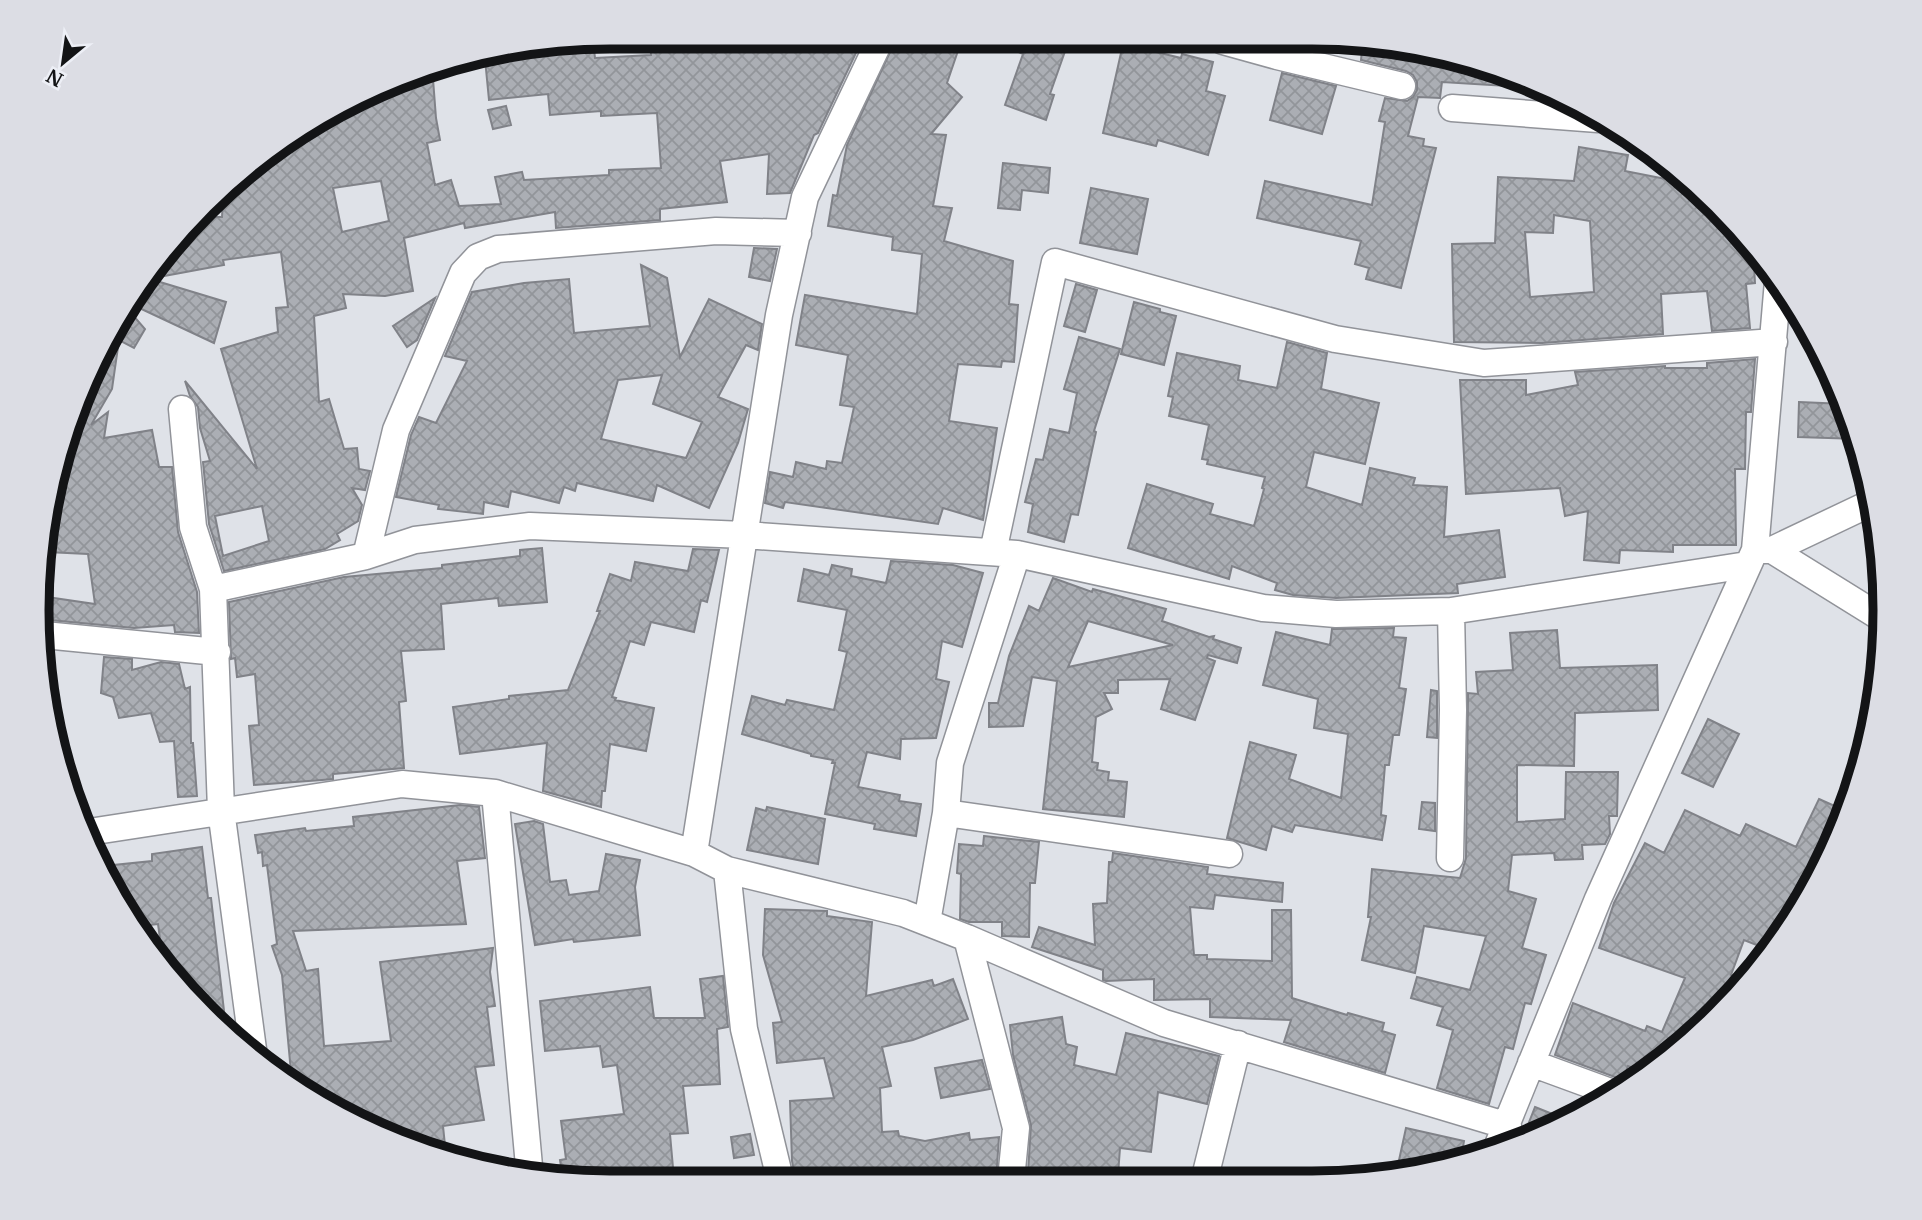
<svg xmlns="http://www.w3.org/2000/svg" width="1922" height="1220" viewBox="0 0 1922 1220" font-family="Merriweather,serif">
<defs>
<pattern id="building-cross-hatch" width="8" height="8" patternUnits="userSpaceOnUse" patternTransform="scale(1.75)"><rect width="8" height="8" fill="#abaeb4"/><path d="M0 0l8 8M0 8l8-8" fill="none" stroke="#92959a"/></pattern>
</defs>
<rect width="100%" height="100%" fill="#dfe2e8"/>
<path fill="url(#building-cross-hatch)" stroke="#808288" stroke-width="2" fill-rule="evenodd" d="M650 37 863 38 818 133 814 135 790 193 767 194 769 154 720 161 727 202 660 209V220L556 228 555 212 465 228 464 223 404 238 413 291 385 296 343 294 346 308 314 316 319 402 329 399 344 449 357 448 359 469 370 471 365 490 352 488 362 505 358 521 337 534 340 540 325 549 224 571 209 524 203 462 210 461 200 428 198 407 190 396 185 381 257 469 221 349 278 332 276 308 288 307 281 252 223 260 224 265 164 276 163 253 202 217H222L223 198 291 134 426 67 432 66 436 118 440 140 427 143 435 185 451 180 459 206 501 204 495 177 522 172 524 180 609 175V170L661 168 657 113 601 116V111L550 115 548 94 489 100 485 59 546 53V47L593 40 595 58 651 55ZM381 181 389 221 342 232 333 188ZM262 506 269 541 223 556 215 516Z
M896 39H962L947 83 962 97 931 134 946 135 933 206 952 208 944 241 1013 261 1009 304 1018 305 1014 362 1002 361 1001 367 958 364 949 421 997 428 983 520 943 508 938 524 785 502 783 508 765 503 770 472 793 477 796 462 826 469 827 461 842 463 854 407 840 405 848 355 796 345 805 295 917 314 922 254 892 250 893 237 828 226 833 195 837 196 847 145Z
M988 39 1069 40 1050 94 1054 95 1046 120 1005 105 1023 54Z
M1290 41H1326L1325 51 1290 43Z
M1363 41 1386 42 1524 78 1523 87 1442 82 1440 98 1418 97 1408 136 1424 139 1423 146 1436 148 1401 288 1366 279 1369 268 1355 264 1361 241 1257 218 1265 181 1372 205 1385 122 1379 121 1385 98 1407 101 1413 97 1417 90V82L1413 75 1406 71 1361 60Z
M1123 44 1181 58 1182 54 1213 62 1206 91 1225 96 1208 155 1158 140 1156 146 1103 133Z
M1282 73 1336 86 1322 134 1270 120Z
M506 106 511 125 493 129 488 110Z
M1579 147 1628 155 1625 171 1691 184 1743 232 1753 246 1755 283 1746 284 1750 328 1712 331 1707 291 1661 294 1663 334 1542 343 1454 342 1452 244 1495 243 1498 177 1574 181ZM1554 215 1590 221 1594 292 1530 297 1525 232 1553 233Z
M1003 163 1050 168 1048 193 1022 190 1020 210 998 208Z
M1091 188 1148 199 1137 254 1080 243Z
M754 248 777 249 770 281 749 277Z
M641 265 667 278 680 357 709 299 762 324 758 350 746 345 718 397 748 409 738 443 709 508 657 485 653 501 577 483 575 491 564 487 559 503 511 491 508 507 484 502 483 514 438 509 439 505 396 497 411 435 419 417 436 423 467 361 445 356 472 292 524 283 569 279 574 333 650 326ZM662 375 653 404 702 422 686 458 601 439 618 380Z
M150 279 226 302 214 343 135 306Z
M1076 284 1097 290 1085 332 1064 326Z
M435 298 417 340 407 347 393 326Z
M1134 302 1160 309V312L1176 316 1164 365 1121 354Z
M131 313 145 329 134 348 119 340 112 389 91 425 108 412 104 438 152 430 159 467H172L178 532 197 592 199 633 175 632 174 625 134 628 50 620V617L42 616 40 596 95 604 88 554 47 552 49 519 67 425 118 331 120 332Z
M1079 337 1120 349 1094 431 1096 432 1078 515 1071 514 1064 542 1028 532 1033 504 1025 502 1036 459 1043 460 1050 429 1069 433 1077 393 1064 389Z
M1287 342 1327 353 1321 389 1379 403 1365 464 1314 452 1306 487 1362 505 1370 468 1415 478 1413 485 1447 487 1444 537 1499 530 1505 577 1457 584 1458 593 1336 598 1293 595 1275 590 1277 583 1232 566 1229 579 1128 548 1147 484 1213 504 1210 514 1254 526 1264 489 1262 488 1265 477 1207 464 1208 460 1202 459 1209 425 1169 416 1173 397 1168 396 1177 353 1240 366 1238 380 1277 388Z
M1755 359 1751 412H1746L1745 469H1735L1736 545H1673V552L1620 550 1619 563 1584 560 1588 511 1565 516 1560 488 1466 494 1460 380H1526V395L1578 385 1575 372 1665 366V368H1707V363Z
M1799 402 1845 404 1858 439 1798 437Z
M542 548 547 602 499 606 498 598 441 604 444 649 401 651 406 701 399 702 404 768 333 774V779L322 780 254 785 249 726 259 725 255 674 237 677 235 658 231 659 229 602 344 577 442 568V565L520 556V550Z
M693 549 719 550 707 602 701 600 694 632 651 622 644 645 630 641 612 697 616 698 615 700 654 708 646 751 610 744 605 791H602L601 807 543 791 547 743 460 754 453 707 509 699V696L568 690 600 611H597L610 574 631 581 635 562 688 571Z
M891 561 953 565 983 573 962 647 942 641 936 679 949 682 936 738 901 739 900 759 867 752 858 787 900 795 899 801 921 804 916 836 874 829 875 824 825 814 835 763H832L833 760 811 756V754L742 734 752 696 785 705 787 700 834 710 847 652 839 650 847 610 798 601 804 569 829 575 832 565 852 569 851 576 886 583Z
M1053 578 1092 592 1093 589 1166 609 1162 621 1209 637 1214 636 1213 639 1241 648 1237 663 1208 655 1207 658 1215 661 1195 720 1161 709 1170 679 1118 680V693H1104L1112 709 1096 717 1092 762 1098 763 1097 770 1109 772 1108 780 1127 782 1124 817 1043 809 1057 681 1032 677 1023 726 989 727V703H998L1009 656 1029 606 1039 611ZM1088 621 1173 645 1068 667Z
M1394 628 1393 637 1406 638 1399 688 1406 689 1399 735H1393L1389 765H1385L1381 815 1386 816 1382 840 1295 825 1292 832 1272 826 1266 850 1227 838 1250 742 1296 755 1289 779 1341 798 1348 734 1314 728 1318 699 1263 685 1276 632 1330 645 1332 629Z
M1557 630 1560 668 1657 665 1658 710 1575 713 1574 766 1517 765V822L1565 819 1566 772H1618L1617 816H1609L1610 834 1605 844 1582 845 1583 859 1555 860 1554 853 1512 855 1508 891 1536 899 1522 948 1546 955 1531 1004 1525 1003 1513 1049 1505 1047 1489 1104 1437 1088 1453 1030 1437 1025 1443 1007 1411 998 1417 977 1470 990 1486 936 1424 926 1415 973 1362 960 1371 917H1368L1372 869 1460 878 1466 858 1468 693 1478 694 1476 672 1513 670 1510 633Z
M104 657 132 659V670L161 662 179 664 185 689 190 687 191 743H193L197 796 178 797 174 741 160 742 151 713 119 718 113 697 101 693Z
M1431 690 1437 691V738L1427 737Z
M1708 719 1739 734 1713 787 1682 773Z
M1819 799 1846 811 1825 862 1826 864 1772 951 1744 940 1731 975 1746 981 1690 1041 1644 1072 1628 1066 1623 1080 1555 1055 1573 1003 1645 1031 1647 1026 1662 1032 1685 978 1599 948 1614 903 1645 843 1664 853 1685 810 1740 836 1746 824 1796 847Z
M1422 802 1435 803V831L1419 829Z
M460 805 479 807 485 858 457 861 466 924 293 931 306 971 318 969 324 1046 391 1041 380 962 493 948 490 972 495 1006 487 1007 494 1065 475 1067 484 1120 443 1126 446 1155 391 1140 292 1083 282 975 272 946 277 944 267 865 263 866 262 852 258 853 255 835 305 828 306 831 354 826 353 817Z
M767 807 825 819 818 864 747 850 756 808 766 811Z
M534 821 543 824 550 882 566 880 569 895 599 891 606 854 640 860 635 887 640 935 574 942 573 939 535 945 515 824Z
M984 836 1039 842 1035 883H1030L1029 937 1002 936V922H969L960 919 961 874 957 873 959 844 983 846Z
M202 847 208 898H211L226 1028 163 960 158 924 133 927 118 894 114 865 152 861V854Z
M1113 853 1208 867 1207 874 1283 883 1282 902 1215 895 1213 909 1190 907 1194 955H1207V959L1272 961V910H1291L1292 998 1347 1015 1348 1013 1384 1023 1382 1031 1395 1035 1385 1073 1284 1042 1291 1020 1210 1017V999L1154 1000V979L1106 981 1103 980V970L1032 947 1039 927 1095 945 1093 904 1107 903 1109 862H1112Z
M765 909 827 911V916L872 922 866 996 932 980 934 986 953 979 968 1019 913 1040 882 1047 891 1086 880 1088 882 1132 898 1131 899 1136 925 1141 969 1133 970 1140 999 1137 996 1180H917L909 1169 869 1171V1180H799V1171H794L792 1161 790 1101 834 1098 824 1058 777 1063 773 1023 782 1022 763 955Z
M723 976 728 1027 717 1029 720 1084 683 1086 688 1133 670 1134 674 1179H563L560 1160 566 1159 561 1121 624 1114 617 1065 603 1067 600 1046 545 1051 540 1001 650 987 654 1018H705L700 979Z
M1062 1017 1066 1044 1077 1047 1074 1065 1116 1075 1126 1033 1219 1056 1207 1104 1158 1092 1151 1152 1120 1148 1118 1175 1067 1176V1179L1043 1181V1173H1028L1031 1125 1013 1055 1010 1025Z
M982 1060 990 1089 941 1098 935 1068Z
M1535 1107 1570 1121 1522 1140Z
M1406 1128 1464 1141 1460 1164 1396 1174Z
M750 1134 754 1155 734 1158 731 1137Z"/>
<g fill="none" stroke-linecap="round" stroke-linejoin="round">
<defs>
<path id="street" d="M1223 41 1277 56 1402 86
M1452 108 1598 119
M182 409 193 527 213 589 221 810 254 1057
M1755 550H1772L1883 619
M1772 550 1873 502
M993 552 1055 262 1335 339 1484 363 1774 342
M366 556 396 430 463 273 478 257 498 249 716 231 798 233
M213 589 366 556 415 540 530 526 744 535 1017 554 1263 608 1336 614 1451 611 1747 565
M44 635 217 652
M495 793 530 1177
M946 813 1229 854
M89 832 402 784 495 793 694 853 727 870 903 913 967 938 1164 1023 1508 1126
M694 853 779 315 805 197 881 38
M1450 858 1453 710 1451 611
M727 870 744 1029 780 1179
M927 922 946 813 950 763 1017 554
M967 938 1016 1128 1011 1180
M1531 1063 1613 1093
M1496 1150 1598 899 1755 550 1778 281
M1204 1181 1238 1044"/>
</defs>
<use href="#street" stroke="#919399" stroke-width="29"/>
<use href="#street" stroke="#fff" stroke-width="26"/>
</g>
<path d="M0 0H1922V1220H0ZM610 49H1312A561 561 0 0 1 1873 610V610A561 561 0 0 1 1312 1171H610A561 561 0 0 1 49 610V610A561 561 0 0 1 610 49Z" fill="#dcdde4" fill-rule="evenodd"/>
<path fill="none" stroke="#131416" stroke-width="9" d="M610 49H1312A561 561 0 0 1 1873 610V610A561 561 0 0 1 1312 1171H610A561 561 0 0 1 49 610V610A561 561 0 0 1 610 49Z"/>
<g transform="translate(63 63) rotate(209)" stroke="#edeff6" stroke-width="5" paint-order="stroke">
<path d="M0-5L12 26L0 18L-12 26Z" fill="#131416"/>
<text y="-10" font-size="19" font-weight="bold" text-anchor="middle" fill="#131416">N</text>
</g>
</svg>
